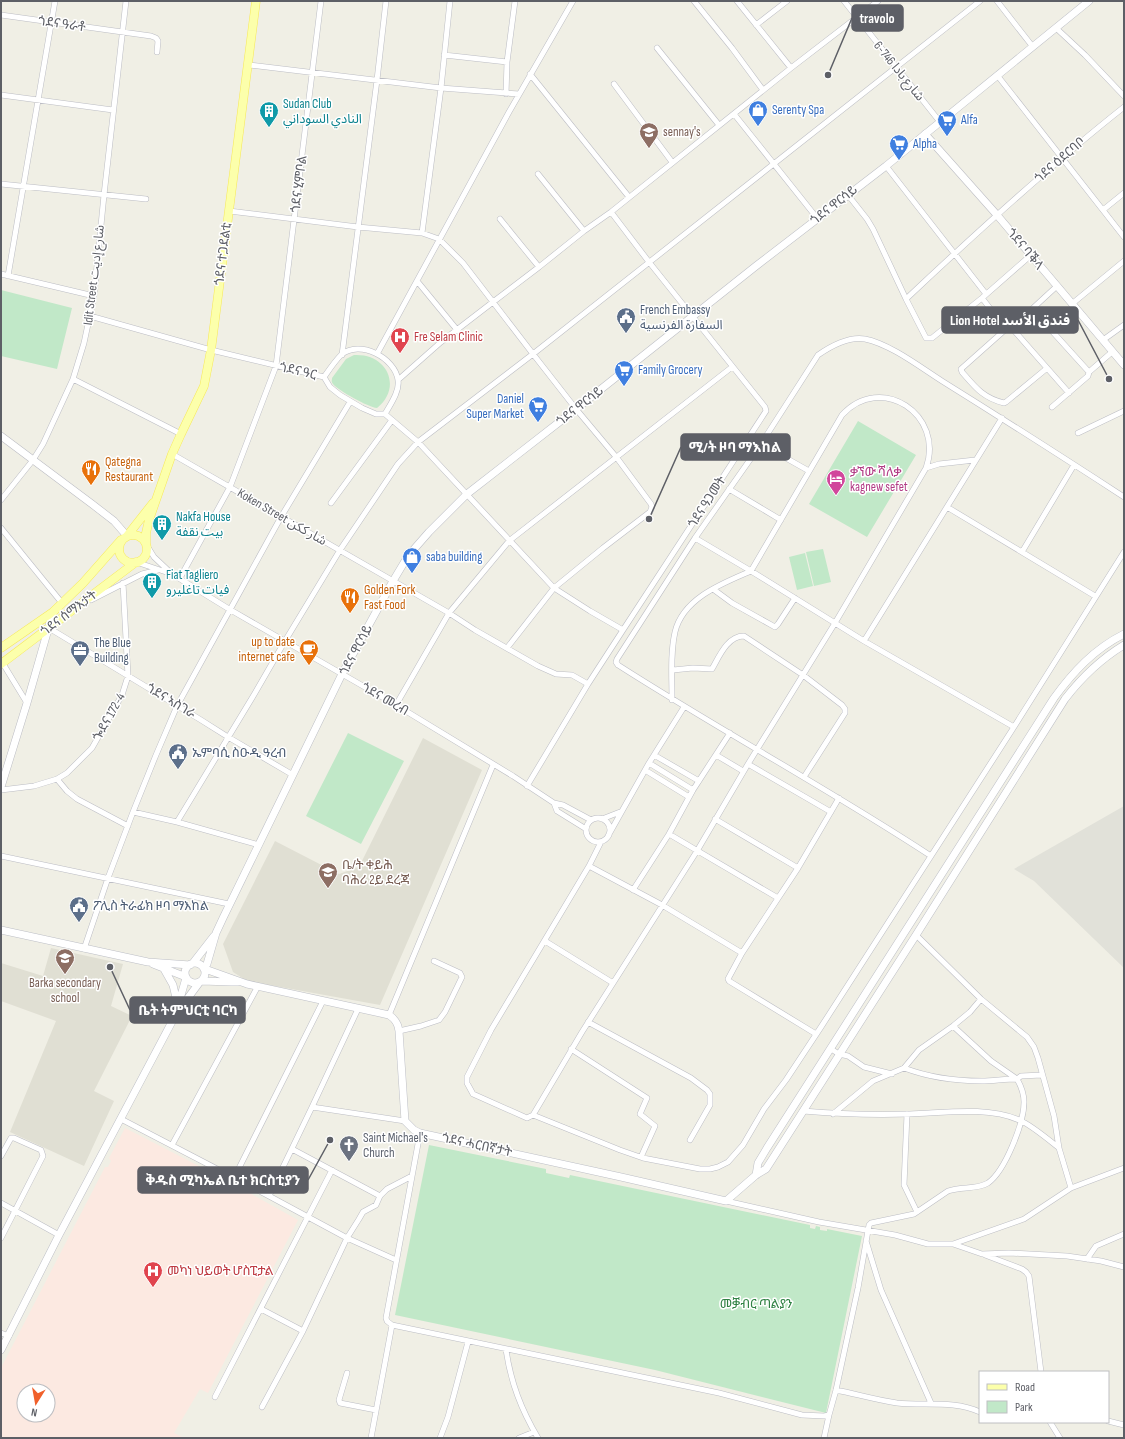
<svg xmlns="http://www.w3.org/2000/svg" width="1125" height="1439" viewBox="0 0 1125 1439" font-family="'Sofia Sans Condensed','Noto Sans Arabic','Noto Sans Ethiopic',sans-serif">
<rect width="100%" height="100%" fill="#f0efe5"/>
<path fill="#e1e1d9" d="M1124 806V968L1034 881 1014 869Z"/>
<path fill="#e0dfd3" d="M423 738 482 770 380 1005 247 981 233 972 223 944 275 841 339 874 359 867Z
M51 948 123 964 111 1006 132 1016 94 1091 114 1101 84 1166 10 1132 56 1021 1 1001V963L43 976Z"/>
<path fill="#fce9e1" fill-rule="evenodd" d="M125 1128 230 1182 298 1220 208 1393 200 1389 174 1433 184 1438H1V1368L105 1167H108L111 1161 109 1158ZM24 1391H48V1415H24Z"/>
<path fill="#c1e8c8" d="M1 290 72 308 57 369 1 356Z
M354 355C387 353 403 387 377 408 368 407 339 391 333 384 331 381 332 381 332 378L346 359Z
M858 421 916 455 867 537 809 504Z
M823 549 831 582 814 586 806 552Z
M805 553 813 586 797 590 789 557Z
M348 733 404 761 361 844 306 816Z
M429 1145 546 1169V1173L569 1178 570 1175 810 1225V1228L815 1229 816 1226 820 1227V1230L827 1231V1229L862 1236 826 1413 655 1370 395 1315Z"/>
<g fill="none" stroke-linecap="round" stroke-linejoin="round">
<defs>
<path id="minor" d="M694 1 732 48 763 90
M737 1 791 68
M844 1 940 122
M997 1 1033 47
M1 15 151 36 156 38 158 41 157 52
M756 25 787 1
M1056 28 1085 55 1124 96
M657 48 719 125
M444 55 507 62
M249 65 441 88 519 94
M530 74 629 197
M997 75 1124 237
M614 84 672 162
M506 94 507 62 515 1
M1 95 113 110
M734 114 817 218
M886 166 986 294
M538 174 584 231
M1 184 146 199
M848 195 867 219 873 229 906 299 926 338H932L982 298 1031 255
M1103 210 1124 193
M229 211 358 227 422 233 439 239 463 263 533 354 576 409 617 458 651 504 652 507 650 512 603 548 554 588 507 648
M500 219 539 267
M422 233 441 88 450 1
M1 274 94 296
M8 276 55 1
M417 281 458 331
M982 298 1006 329
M906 299C976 233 1048 167 1124 107
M1073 303 1124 261
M1032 309 1089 372
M90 316 211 350 324 377 330 387 340 395 362 408 376 414H385L418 442 554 588 590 611 623 630
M1010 326 1069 393
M1103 340 1124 325
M377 354 509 112 573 1
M342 355 377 80 386 1
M1046 369 1006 402 1004 403C983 398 975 387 962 372L961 369 1006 329 1032 309 1057 286
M324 377C329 370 335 361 341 355 360 339 395 358 398 380 400 391 390 405 385 414
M73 379 181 434
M398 380 441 342 493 302 539 267 584 231 611 212 791 68 878 1
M1052 407 1088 376 1089 372 1112 352
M1078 433 1124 411
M761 444 818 355C831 346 848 336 865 339 890 344 920 367 942 381 1003 419 1064 458 1124 497
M172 454 449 613 475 630 538 666 556 674 572 675 588 684
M926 468 939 464 975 460
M809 471 761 444 695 538 751 571 864 641 1014 727
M729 489 781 520
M1 500 33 460 43 444 73 379 84 343 94 296 104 195 126 1
M331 503 392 420
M947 507 1095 596
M1 528 62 603
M695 538 617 659 616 662 618 665C721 731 829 789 931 856
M1022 552 1074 465
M136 562 172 574 154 557 146 544
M172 574 229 609 396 705 513 776 554 803 563 805 591 820
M180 578 230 487 276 366 321 1
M713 589 732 603 775 627 778 624 795 598
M91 600 142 574 158 570
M49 628 201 720 228 737 293 775
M864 641 1002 418
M2 662 27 703
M673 670 693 668 712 669C719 657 727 636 744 636L803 675 842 705 845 709V713L804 777
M396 705 449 613 509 541 732 367
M654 755 699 781
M716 755 743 771
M649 763 693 790
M748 764 831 812
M645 770 689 797
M57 779 67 791 77 799 128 826
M527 786 588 684 623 630 766 411 765 407 649 262 611 212
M1 790 34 786 57 779 67 773 92 748 122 695 128 676 123 583
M554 803 557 811 586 829
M133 812 177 822 259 845
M586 830a12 12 0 1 1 24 0a12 12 0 1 1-24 0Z
M602 819 620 812
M715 819 798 868
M177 822 255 693 285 641 340 550 398 464 418 442 533 354 980 1
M669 834 778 898
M608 836 649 763 684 707
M601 842 589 866 491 1030 467 1077V1083L473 1094 527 1118 533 1115 582 1032 697 851 748 764 835 623 926 468C945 415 881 372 842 415L751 571C723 583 683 598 675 632 670 654 672 678 672 700
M1 856 229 904
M589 866 662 905 742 953
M633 890 669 834 693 790 730 733
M916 935 981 999 1027 1037 1034 1047 1038 1058 1054 1116 1059 1148 1071 1188 1024 1219 953 1244
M545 941 613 983
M84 949 108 878 133 812 156 755 177 706 281 517 350 402
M389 1015 493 765
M588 1022 691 1078 707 1090 710 1094V1105L690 1140
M399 1031 421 1026 439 1020 445 1012 462 977 460 973 434 961
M816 1034 729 981 728 979 742 953 798 868 839 798
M571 1049 647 1098 640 1114 655 1126 641 1157
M831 1049 839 1054 848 1056 864 1067 892 1074
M904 1068C928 1077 956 1081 982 1081 993 1081 1005 1079 1017 1079L1021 1076 1042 1075
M312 1107 405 1121
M803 1111C838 1114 874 1115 910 1114 944 1113 987 1106 1019 1120 1030 1124 1049 1140 1059 1148
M833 1114 873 1081 904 1068 919 1050 953 1026 970 1012 981 999
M907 1114 904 1185 917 1212
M533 1115 620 1150 643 1158 700 1169H710L718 1167 728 1162 743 1145 764 1109 786 1080 821 1027 1014 727 1124 552
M121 1119 269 1196 347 1238 396 1260
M172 1145 258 986
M292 1149 380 1196
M1 1156 11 1138H14L41 1150 43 1156 1 1238
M234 1178 323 1001
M1071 1188 1124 1168
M269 1196 312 1107 358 1009
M726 1201 819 1222 895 1235 928 1244H953L982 1254 1009 1253 1067 1256 1101 1261 1124 1267
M1 1203 59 1235
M866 1241 881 1290 931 1403
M985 1255 1022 1269 1026 1272 1029 1276 1041 1372
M1087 1259 1096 1246 1124 1234
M261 1309 303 1331
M392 1325 719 1393 802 1415 824 1416 829 1415 836 1390 858 1288 869 1225 871 1223 914 1214 948 1191C961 1186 976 1190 988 1183 1005 1171 1024 1123 1024 1102 1024 1094 1021 1086 1017 1079L991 1061 953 1026
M1 1333 9 1336
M506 1350C511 1383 521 1409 538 1438
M347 1373 339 1400 340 1403 376 1410
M836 1390C856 1394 876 1400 897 1403 924 1406 954 1400 980 1412
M215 1397 332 1170
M262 1407 303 1331 347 1238 359 1219 363 1212 376 1205 380 1196 387 1189 412 1176
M1108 1421 1124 1425
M1050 1422 1060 1438
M371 1438 392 1325 387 1321 386 1318 420 1133
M440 1438 448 1417 468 1342
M519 1438 534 1432
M824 1438 829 1415"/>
<path id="tertiary" d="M925 134 997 215 1124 365
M1 436 92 504 114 521 127 536
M1 787 27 703 53 612"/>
<path id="secondary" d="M1 930 148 962 190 965
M193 963 214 936
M185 973a10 10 0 1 1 20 0a10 10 0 1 1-20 0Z
M153 964 186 977
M164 969 173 985 177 1002
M204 969 207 964 216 933 223 918 342 674 393 581 408 556 429 532 467 494 576 409 756 266 886 166 1089 1
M205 969 247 984 389 1015C395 1019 398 1023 399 1031L405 1121 414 1130 420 1133 621 1177 726 1201 756 1175 766 1169 916 935 1065 699C1082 677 1101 659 1124 645
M202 981 231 982H238
M176 1014 199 983
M756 1175 758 1163 767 1148 1054 698C1073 672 1094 649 1124 634
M1 1350 59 1235 175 1016 186 978"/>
<path id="primary" d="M119 549a14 14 0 1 1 28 0a14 14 0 1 1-28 0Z
M127 536 153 503
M146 544V533L149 520 172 454 181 434 204 386 211 350 256 1
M1 648 53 612 83 583 121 540
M1 664 136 562"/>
</defs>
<use href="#minor" stroke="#bcbdc4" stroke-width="6"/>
<use href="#tertiary" stroke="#bcbdc4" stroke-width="8"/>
<use href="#secondary" stroke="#bdbfc6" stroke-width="8"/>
<use href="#primary" stroke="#f7e957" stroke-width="9"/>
<use href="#minor" stroke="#fff" stroke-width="5"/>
<use href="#tertiary" stroke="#fff" stroke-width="7"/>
<use href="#secondary" stroke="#fff" stroke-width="7"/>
<use href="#primary" stroke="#fcffab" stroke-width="8"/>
</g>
<defs>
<symbol id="shop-pin" viewBox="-11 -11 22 30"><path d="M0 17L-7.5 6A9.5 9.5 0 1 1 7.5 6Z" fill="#3f7fe0" stroke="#fff"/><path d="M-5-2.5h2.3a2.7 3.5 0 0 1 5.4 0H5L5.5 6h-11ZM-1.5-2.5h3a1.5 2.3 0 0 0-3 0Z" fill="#fff"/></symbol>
<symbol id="building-pin" viewBox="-11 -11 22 30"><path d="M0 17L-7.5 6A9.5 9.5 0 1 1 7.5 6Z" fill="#0f9aa8" stroke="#fff"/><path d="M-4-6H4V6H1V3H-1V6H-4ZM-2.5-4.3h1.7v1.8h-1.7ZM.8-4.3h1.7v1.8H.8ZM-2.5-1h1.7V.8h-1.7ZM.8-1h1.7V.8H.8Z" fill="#fff"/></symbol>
<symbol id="supermarket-pin" viewBox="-11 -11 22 30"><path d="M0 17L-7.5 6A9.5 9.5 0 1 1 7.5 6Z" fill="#3f7fe0" stroke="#fff"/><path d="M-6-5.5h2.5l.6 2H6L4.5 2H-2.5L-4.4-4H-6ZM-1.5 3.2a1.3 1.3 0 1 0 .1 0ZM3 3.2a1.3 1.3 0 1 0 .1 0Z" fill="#fff"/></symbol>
<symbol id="school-pin" viewBox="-11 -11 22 30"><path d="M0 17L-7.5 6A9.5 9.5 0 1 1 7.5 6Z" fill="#8d6e63" stroke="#fff"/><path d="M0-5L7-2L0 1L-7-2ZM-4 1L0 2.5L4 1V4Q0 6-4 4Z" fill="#fff"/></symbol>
<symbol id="civic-pin" viewBox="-11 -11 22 30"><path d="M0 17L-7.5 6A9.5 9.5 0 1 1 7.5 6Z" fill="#5c6f8a" stroke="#fff"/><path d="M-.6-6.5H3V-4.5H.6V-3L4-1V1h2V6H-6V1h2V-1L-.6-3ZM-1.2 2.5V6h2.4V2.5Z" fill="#fff"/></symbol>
<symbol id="hospital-pin" viewBox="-11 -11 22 30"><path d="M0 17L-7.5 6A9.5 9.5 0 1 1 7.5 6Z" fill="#e0444e" stroke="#fff"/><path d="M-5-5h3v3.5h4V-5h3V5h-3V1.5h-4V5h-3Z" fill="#fff"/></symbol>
<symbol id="restaurant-pin" viewBox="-11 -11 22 30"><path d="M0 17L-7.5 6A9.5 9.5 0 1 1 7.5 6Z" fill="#e8710a" stroke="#fff"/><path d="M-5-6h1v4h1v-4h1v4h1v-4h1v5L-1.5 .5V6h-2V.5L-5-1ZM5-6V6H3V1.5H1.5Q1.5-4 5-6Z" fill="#fff"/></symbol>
<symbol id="hotel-pin" viewBox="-11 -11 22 30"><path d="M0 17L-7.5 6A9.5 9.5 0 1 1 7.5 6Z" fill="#d1479c" stroke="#fff"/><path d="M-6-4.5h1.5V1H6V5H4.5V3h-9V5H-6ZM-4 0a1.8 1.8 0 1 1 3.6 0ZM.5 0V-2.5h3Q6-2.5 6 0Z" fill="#fff"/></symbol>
<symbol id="cafe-pin" viewBox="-11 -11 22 30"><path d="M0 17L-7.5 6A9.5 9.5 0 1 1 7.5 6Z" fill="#e8710a" stroke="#fff"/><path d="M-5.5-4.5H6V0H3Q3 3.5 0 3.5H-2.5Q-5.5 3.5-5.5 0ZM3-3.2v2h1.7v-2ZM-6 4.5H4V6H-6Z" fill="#fff"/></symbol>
<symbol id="office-pin" viewBox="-11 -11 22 30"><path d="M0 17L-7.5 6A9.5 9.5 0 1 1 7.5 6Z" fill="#5c6f8a" stroke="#fff"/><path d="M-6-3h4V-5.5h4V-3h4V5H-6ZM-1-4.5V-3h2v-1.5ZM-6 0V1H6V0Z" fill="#fff"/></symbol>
<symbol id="church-pin" viewBox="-11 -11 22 30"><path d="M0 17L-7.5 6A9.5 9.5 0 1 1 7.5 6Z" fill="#6b7280" stroke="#fff"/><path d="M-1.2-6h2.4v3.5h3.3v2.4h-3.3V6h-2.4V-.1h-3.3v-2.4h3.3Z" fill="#fff"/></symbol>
</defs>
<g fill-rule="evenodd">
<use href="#shop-pin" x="747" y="99" width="22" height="30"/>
<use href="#building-pin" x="258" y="100" width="22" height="30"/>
<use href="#supermarket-pin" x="936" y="109" width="22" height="30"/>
<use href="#school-pin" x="638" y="121" width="22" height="30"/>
<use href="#supermarket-pin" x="888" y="133" width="22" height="30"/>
<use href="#civic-pin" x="615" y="306" width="22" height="30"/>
<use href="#hospital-pin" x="389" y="326" width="22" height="30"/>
<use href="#supermarket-pin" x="613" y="359" width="22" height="30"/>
<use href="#supermarket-pin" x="527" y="395" width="22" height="30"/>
<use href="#restaurant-pin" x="80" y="458" width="22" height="30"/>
<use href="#hotel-pin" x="825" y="468" width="22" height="30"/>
<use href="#building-pin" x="151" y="513" width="22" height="30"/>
<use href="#shop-pin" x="401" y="546" width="22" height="30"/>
<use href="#building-pin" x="141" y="571" width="22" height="30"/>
<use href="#restaurant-pin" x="339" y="586" width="22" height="30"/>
<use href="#cafe-pin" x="298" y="638" width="22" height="30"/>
<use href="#office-pin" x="69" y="639" width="22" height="30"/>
<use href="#civic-pin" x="167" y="742" width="22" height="30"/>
<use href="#school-pin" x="317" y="861" width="22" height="30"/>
<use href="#civic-pin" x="68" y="895" width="22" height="30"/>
<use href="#school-pin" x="54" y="947" width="22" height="30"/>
<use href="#church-pin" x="338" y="1134" width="22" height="30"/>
<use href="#hospital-pin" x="142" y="1260" width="22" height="30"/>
</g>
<g text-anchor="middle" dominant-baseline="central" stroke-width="3" stroke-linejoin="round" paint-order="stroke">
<g font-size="13" fill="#5d5f66" stroke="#fff">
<text transform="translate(62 24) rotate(8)">ጎደና ዓራቶ</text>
<text transform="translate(899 71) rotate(51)">شارع بادا 746-6</text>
<text transform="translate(1060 160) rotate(-41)">ጎደና ዕደርባቦ</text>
<text transform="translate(299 184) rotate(-83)">ጎደና ሂምቦል</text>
<text transform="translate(834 205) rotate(-38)">ጎደና ዋርሳይ</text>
<text transform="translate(1025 249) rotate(50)">ጎደና ባቕላ</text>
<text transform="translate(223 254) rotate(-83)">ጎደና ተጋደልቲ</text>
<text transform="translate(94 275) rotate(-83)">Idit Street شارع إديت</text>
<text transform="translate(298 371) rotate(13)">ጎደና ዓር</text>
<text transform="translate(580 406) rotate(-38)">ጎደና ዋርሳይ</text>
<text transform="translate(707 502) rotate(-57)">ጎደና ዓጋመት</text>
<text transform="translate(282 517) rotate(30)">Koken Street شار ككن</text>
<text transform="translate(69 613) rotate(-37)">ጎደና ሰማእታት</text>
<text transform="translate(356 650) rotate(-62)">ጎደና ዋርሳይ</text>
<text transform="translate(385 699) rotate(30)">ጎደና መረብ</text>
<text transform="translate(171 701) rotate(31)">ጎደና ኣስገራ</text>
<text transform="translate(109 717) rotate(-61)">ጐደና 172-4</text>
<text transform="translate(477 1145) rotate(12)">ጎደና ሓርበኛታት</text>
</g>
<g font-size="13" fill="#0d838f" stroke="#fff" text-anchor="start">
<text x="283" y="104">Sudan Club<tspan x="283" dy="15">النادي السوداني</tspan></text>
<text x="176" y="517">Nakfa House<tspan x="176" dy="15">بيت نقفة</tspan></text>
<text x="166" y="575">Fiat Tagliero<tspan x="166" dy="15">فيات تاغليرو</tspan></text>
</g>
<g font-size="13" fill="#366cbe" stroke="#fff" text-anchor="start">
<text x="772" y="110">Serenty Spa</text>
<text x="961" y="120">Alfa</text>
<text x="913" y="144">Alpha</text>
<text x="638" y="370">Family Grocery</text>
<text x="524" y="399" text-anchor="end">Daniel<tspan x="524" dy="15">Super Market</tspan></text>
<text x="426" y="557">saba building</text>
</g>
<g font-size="13" fill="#785e54" stroke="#fff" text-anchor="start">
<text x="663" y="132">sennay's</text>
<text x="342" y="865">ቤ/ት ቀይሕ<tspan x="342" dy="15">ባሕሪ 2ይ ደረጃ</tspan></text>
<text x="65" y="983" text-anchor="middle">Barka secondary<tspan x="65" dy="15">school</tspan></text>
</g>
<g font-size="13" fill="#4e5e75" stroke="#fff" text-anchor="start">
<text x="640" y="310">French Embassy<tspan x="640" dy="15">السفارة الفرنسية</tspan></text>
<text x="94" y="643">The Blue<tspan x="94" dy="15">Building</tspan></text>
<text x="192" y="753">ኤምባሲ ስዑዲ ዓረብ</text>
<text x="93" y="906">ፖሊስ ትራፊክ ዞባ ማእከል</text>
</g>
<g font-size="13" fill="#be3a42" stroke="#fff" text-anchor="start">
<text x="414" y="337">Fre Selam Clinic</text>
<text x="167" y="1271">መካነ ህይወት ሆስፒታል</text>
</g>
<g font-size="13" fill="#c56008" stroke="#fff" text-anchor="start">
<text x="105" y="462">Qategna<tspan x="105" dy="15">Restaurant</tspan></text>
<text x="364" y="590">Golden Fork<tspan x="364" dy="15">Fast Food</tspan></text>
<text x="295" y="642" text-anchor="end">up to date<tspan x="295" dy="15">internet cafe</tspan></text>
</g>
<g font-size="13" fill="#b23c85" stroke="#fff" text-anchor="start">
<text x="850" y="472">ቃኘው ሻለቃ<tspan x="850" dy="15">kagnew sefet</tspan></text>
</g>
<g font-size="13" fill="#5b616d" stroke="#fff" text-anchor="start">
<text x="363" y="1138">Saint Michael's<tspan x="363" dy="15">Church</tspan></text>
</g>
<g font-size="13" fill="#308244" stroke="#fff">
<text x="756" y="1304">መቓብር ጣልያን</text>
</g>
</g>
<path fill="none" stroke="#5d5f66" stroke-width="1.5" d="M828 75L852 18M1109 379L1078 320M649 519L681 447M110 967L130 1010M330 1140L308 1180"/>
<g fill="#5d5f66" stroke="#fff" stroke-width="1.5">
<circle cx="828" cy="75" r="4"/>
<circle cx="1109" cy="379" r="4"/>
<circle cx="649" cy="519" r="4"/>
<circle cx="110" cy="967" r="4"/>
<circle cx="330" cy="1140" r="4"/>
</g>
<g fill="#5d5f66" stroke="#5d5f66" stroke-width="1.5">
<rect x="852" y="5" width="51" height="26" rx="4"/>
<rect x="942" y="307" width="136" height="26" rx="4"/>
<rect x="681" y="434" width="109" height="26" rx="4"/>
<rect x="130" y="997" width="115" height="26" rx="4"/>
<rect x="138" y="1167" width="170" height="26" rx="4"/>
</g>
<g font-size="14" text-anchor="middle" font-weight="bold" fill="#fff">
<text x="877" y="23">travolo</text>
<text x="1010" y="325">Lion Hotel فندق الأسد</text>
<text x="735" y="452">ሚ/ት ዞባ ማእከል</text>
<text x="188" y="1015">ቤት ትምህርቲ ባርካ</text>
<text x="223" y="1185">ቅዱስ ሚካኤል ቤተ ክርስቲያን</text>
</g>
<rect width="1125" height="1439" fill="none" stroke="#5d5f66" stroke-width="4"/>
<rect x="979" y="1371" width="130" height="52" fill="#ffffff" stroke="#bebfc2"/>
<rect x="987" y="1384" width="20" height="6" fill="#fcffab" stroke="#bebfc2"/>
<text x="1015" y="1391" font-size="12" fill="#5d5f66">Road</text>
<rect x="987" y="1401" width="20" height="12" fill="#c1e8c8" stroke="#bebfc2"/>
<text x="1015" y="1411" font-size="12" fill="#5d5f66">Park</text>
<g transform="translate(36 1403) rotate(191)"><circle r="19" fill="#ffffff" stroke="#bebfc2"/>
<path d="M0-3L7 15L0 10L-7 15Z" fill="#f0602b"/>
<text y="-6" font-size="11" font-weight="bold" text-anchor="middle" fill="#5d5f66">N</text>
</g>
</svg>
